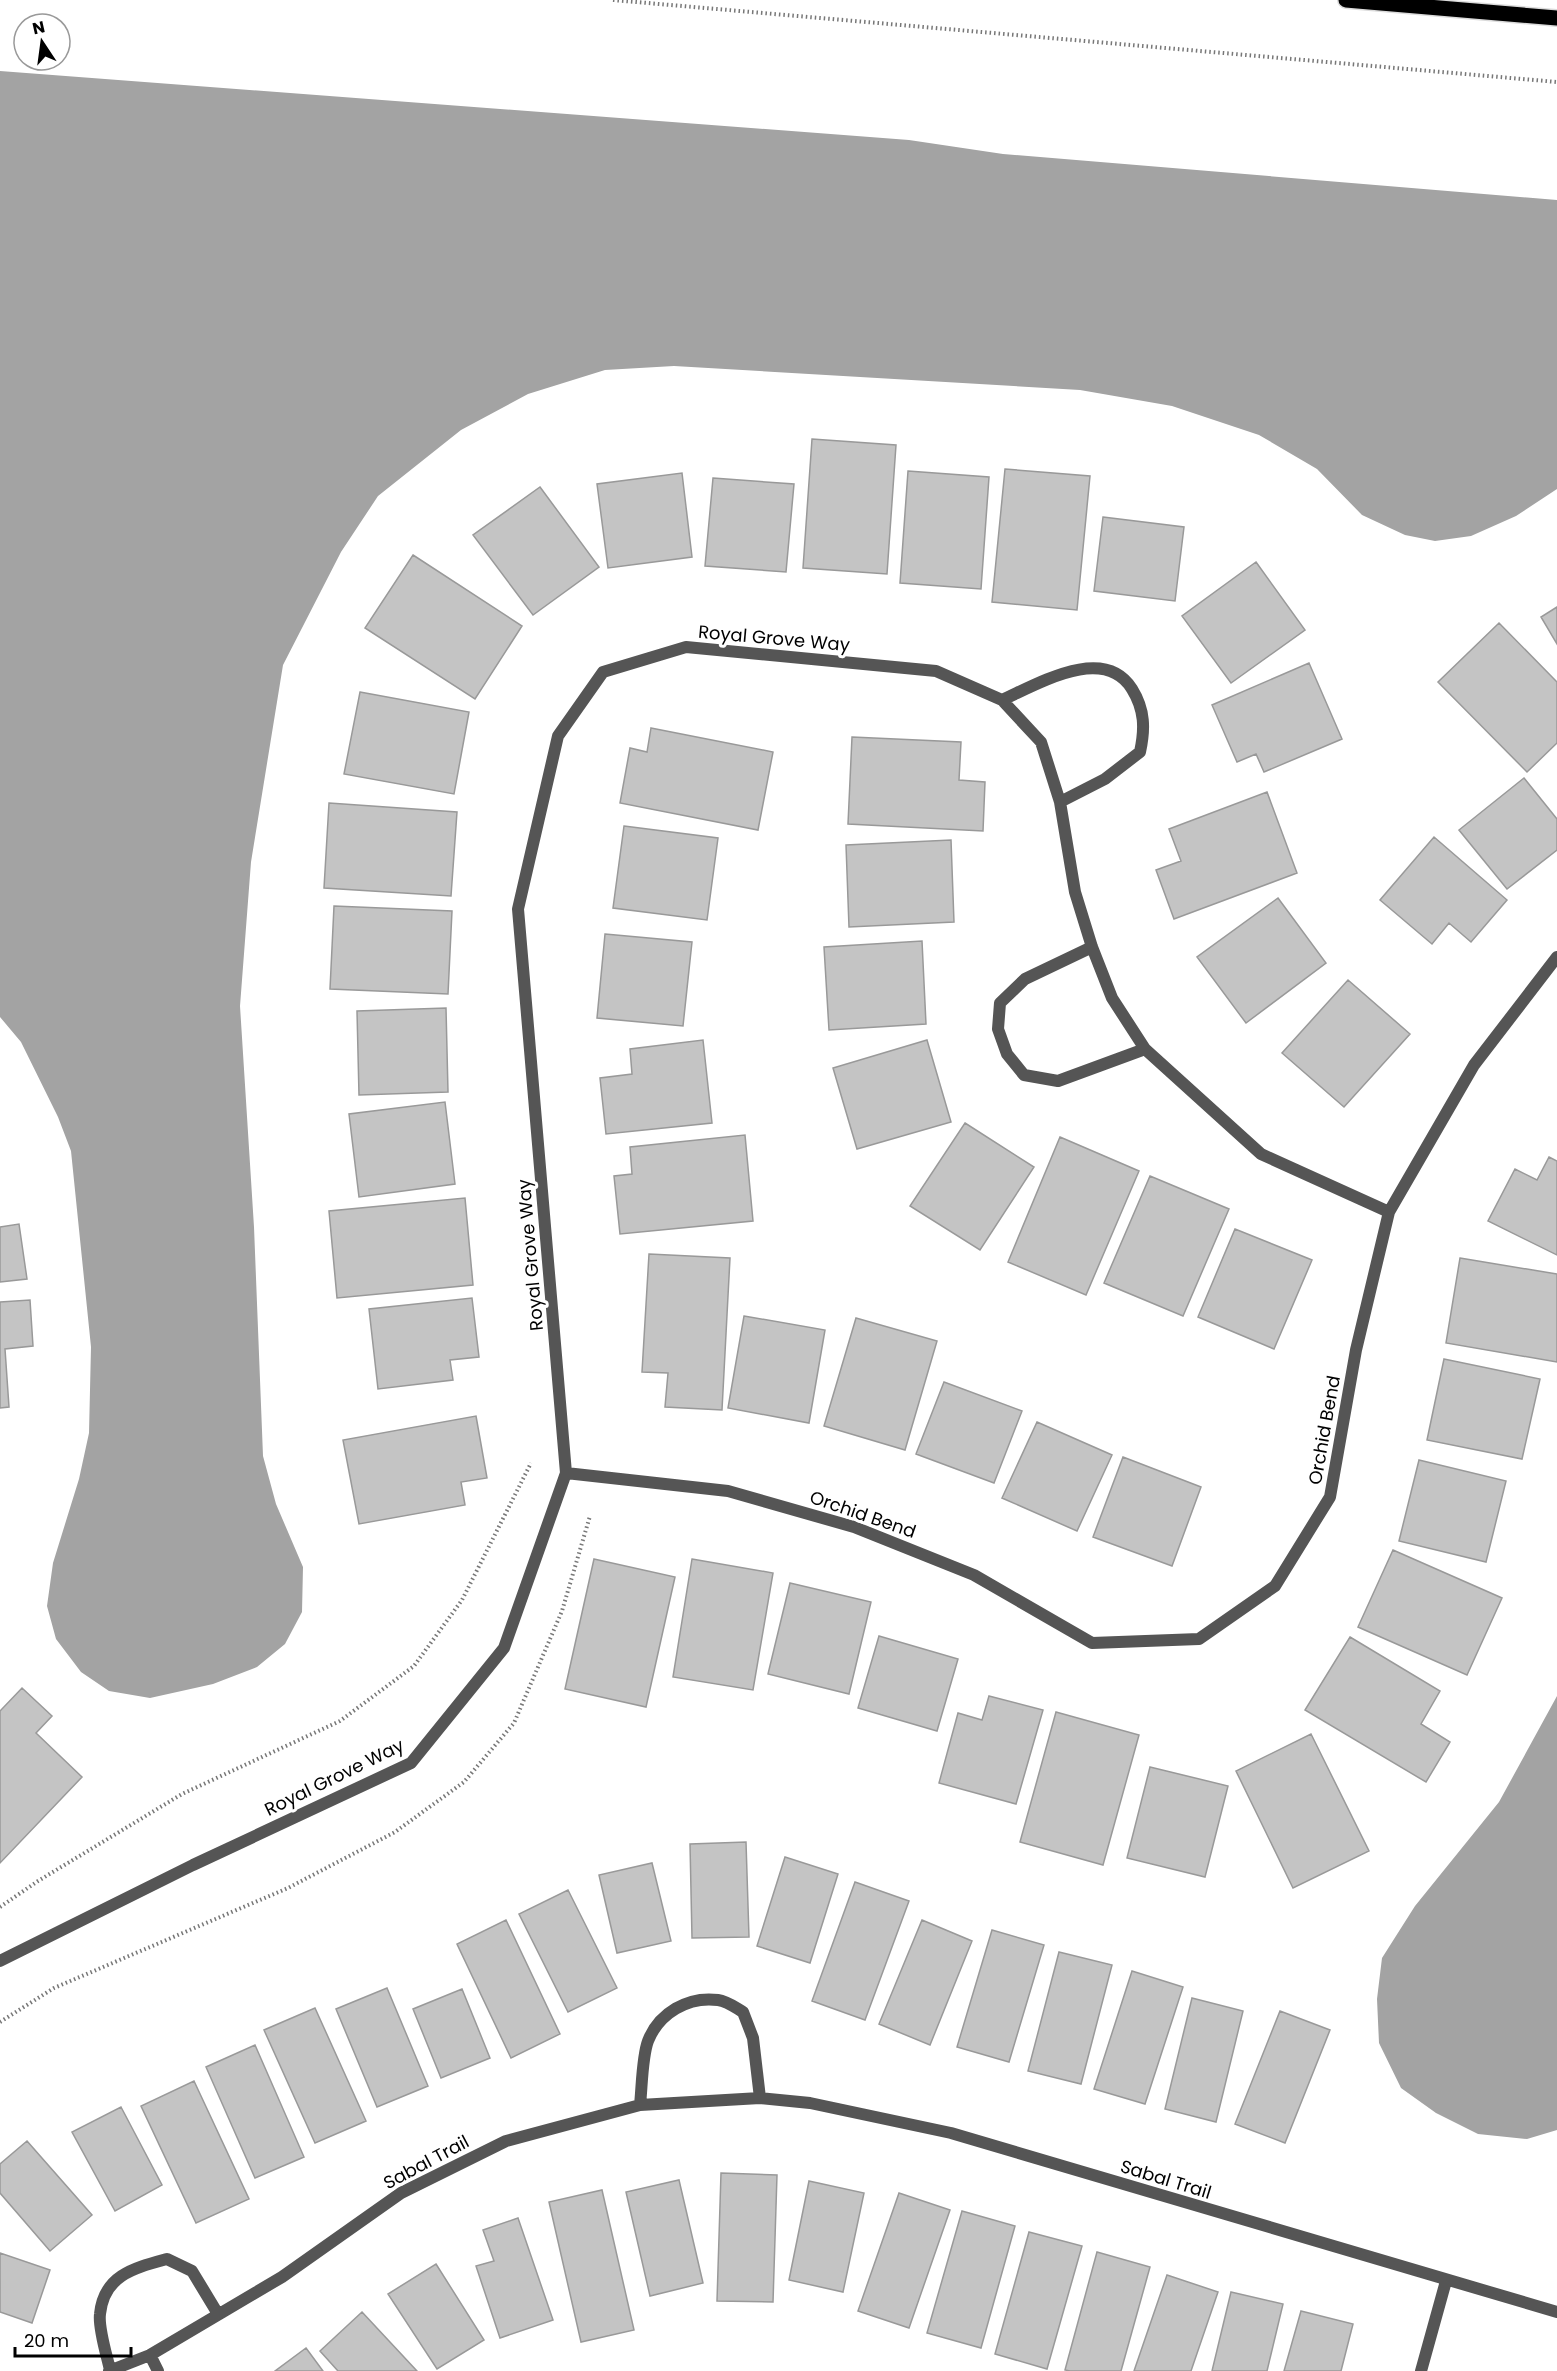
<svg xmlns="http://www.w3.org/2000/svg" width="1557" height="2371" viewBox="0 0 1557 2371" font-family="Poppins,sans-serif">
<rect width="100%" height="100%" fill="#fff"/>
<path fill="#a3a3a3" d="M0 71 909 140 1003 154 1557 200V489L1516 516 1471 536 1435 541 1405 535 1362 515 1317 469 1259 435 1172 406 1080 390 674 366 605 370 528 394 461 430 378 496 341 552 283 665 251 862 240 1006 254 1227 263 1456 276 1504 303 1567 302 1612 285 1644 257 1667 213 1684 150 1698 109 1691 81 1672 56 1639 47 1606 53 1563 79 1479 89 1433 91 1347 71 1151 58 1117 21 1042 0 1017Z
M1557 1696V2130L1527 2139 1478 2134 1436 2113 1401 2088 1379 2043 1377 1999 1382 1958 1415 1906 1499 1802Z"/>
<path fill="#c4c4c4" stroke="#999" stroke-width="1.5" d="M812 439 896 445 887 574 803 568Z
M1005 469 1090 476 1077 610 992 602Z
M908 471 989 477 981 589 900 583Z
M682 473 692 557 608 568 597 484Z
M713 478 794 484 786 572 705 566Z
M540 487 599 567 533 615 473 535Z
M1103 517 1184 527 1175 601 1094 591Z
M413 555 522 626 475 699 365 628Z
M1256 562 1305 630 1231 683 1182 616Z
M1557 607V644L1541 617Z
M1499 623 1557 682V743L1527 772 1438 682Z
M1309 663 1342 739 1264 772 1256 754 1237 762 1212 705Z
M360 692 469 712 454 794 344 774Z
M651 728 773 752 758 830 620 803 630 748 647 752Z
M852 737 961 742 959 780 985 782 983 831 848 824Z
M1524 778 1557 819V850L1507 889 1459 830Z
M1267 792 1297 873 1174 919 1156 870 1181 861 1169 829Z
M329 803 457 812 451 896 324 888Z
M624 826 718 838 707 920 613 908Z
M1434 837 1507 900 1471 942 1449 923 1432 944 1380 900Z
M951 840 954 922 849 927 846 845Z
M1278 898 1326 963 1246 1023 1197 957Z
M334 906 452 911 448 994 330 989Z
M605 934 692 942 683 1026 597 1018Z
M922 941 926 1024 829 1030 824 947Z
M1348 980 1410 1034 1344 1107 1282 1053Z
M446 1008 448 1092 359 1095 357 1011Z
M703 1040 712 1123 606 1134 600 1078 632 1074 630 1049Z
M927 1040 951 1122 857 1149 833 1068Z
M445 1102 455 1184 359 1197 349 1114Z
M965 1123 1034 1167 980 1250 910 1206Z
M745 1135 753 1221 620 1234 614 1176 632 1174 630 1147Z
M1060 1137 1139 1171 1086 1295 1008 1262Z
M1549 1157 1557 1161V1255L1488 1221 1515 1169 1537 1180Z
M1150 1176 1229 1209 1183 1316 1104 1283Z
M465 1198 473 1285 337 1298 329 1211Z
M19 1224 27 1279 0 1282V1227Z
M1235 1229 1312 1260 1274 1349 1198 1317Z
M649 1254 730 1258 722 1410 665 1407 668 1373 642 1372Z
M1460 1258 1557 1274V1362L1446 1343Z
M472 1298 479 1357 450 1360 453 1380 378 1389 369 1309Z
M30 1300 33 1346 5 1349 9 1407 0 1408V1302Z
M744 1316 825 1330 809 1423 728 1408Z
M856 1318 937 1341 905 1450 824 1426Z
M1444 1359 1540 1379 1522 1459 1427 1440Z
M944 1382 1022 1411 994 1483 916 1454Z
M476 1416 487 1478 461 1482 465 1505 359 1524 343 1440Z
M1037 1422 1112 1455 1077 1531 1002 1498Z
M1123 1457 1201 1487 1172 1566 1093 1537Z
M1419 1460 1506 1481 1486 1562 1399 1541Z
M1393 1550 1502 1598 1467 1675 1358 1627Z
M594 1559 675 1577 646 1707 565 1689Z
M692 1559 773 1573 753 1690 673 1677Z
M790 1583 871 1602 849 1694 768 1674Z
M879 1636 958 1659 937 1731 858 1708Z
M1350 1637 1440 1691 1421 1724 1450 1742 1426 1782 1305 1710Z
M22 1688 52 1716 36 1733 82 1777 0 1863V1711Z
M989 1696 1043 1710 1016 1804 939 1783 958 1713 982 1720Z
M1056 1712 1139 1735 1103 1865 1020 1842Z
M1311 1734 1369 1851 1293 1888 1236 1771Z
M1150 1767 1228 1786 1205 1877 1127 1858Z
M746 1842 749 1937 692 1938 690 1844Z
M785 1857 838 1874 810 1963 757 1946Z
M652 1863 671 1941 617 1953 599 1875Z
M855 1882 909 1901 865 2020 812 2001Z
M568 1890 617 1988 568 2012 519 1914Z
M506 1920 560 2034 511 2058 457 1944Z
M922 1920 972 1941 930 2045 879 2024Z
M992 1930 1044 1945 1009 2062 957 2047Z
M1059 1952 1112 1965 1081 2084 1028 2071Z
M1132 1971 1183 1987 1145 2104 1094 2089Z
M387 1988 428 2086 377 2107 336 2009Z
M462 1989 490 2058 441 2078 413 2009Z
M1192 1998 1243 2011 1216 2122 1165 2109Z
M315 2008 366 2121 315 2143 264 2030Z
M1280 2011 1330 2030 1285 2143 1235 2124Z
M255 2045 304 2157 255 2178 206 2067Z
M194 2081 249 2199 196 2223 141 2106Z
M121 2107 162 2185 115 2211 72 2132Z
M27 2141 92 2215 50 2251 0 2193V2164Z
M721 2173 777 2175 773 2302 717 2301Z
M679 2180 703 2283 650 2296 626 2192Z
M809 2181 864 2193 843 2292 789 2280Z
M602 2190 634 2330 581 2342 549 2202Z
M899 2193 950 2210 909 2328 858 2311Z
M962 2211 1015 2226 981 2348 927 2333Z
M518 2218 553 2320 500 2338 476 2266 494 2261 483 2230Z
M1029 2232 1082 2246 1047 2369 995 2354Z
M1097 2252 1150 2267 1121 2371H1070L1065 2370Z
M0 2253 50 2270 32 2323 0 2312Z
M436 2264 484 2340 437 2369 388 2294Z
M1167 2275 1218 2292 1191 2371H1134Z
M1231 2292 1283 2304 1267 2371H1212Z
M1301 2311 1353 2324 1341 2371H1284Z
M362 2312 417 2371H338L320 2351Z
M306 2348 323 2371H275Z"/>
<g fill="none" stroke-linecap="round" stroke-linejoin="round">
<defs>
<path id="primary" d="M1346 0 1557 18"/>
</defs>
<use href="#primary" stroke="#dbdbdb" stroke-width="18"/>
<path stroke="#777" stroke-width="4" stroke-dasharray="1.5 3" stroke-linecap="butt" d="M613 0 1557 82
M0 1907 38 1881 182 1794 340 1721 414 1666 462 1600 531 1463
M0 2022 54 1988 288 1888 395 1832 464 1782 514 1723 562 1611 590 1516"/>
<path stroke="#555" stroke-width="12" d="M1002 700C1038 684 1104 644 1132 689 1145 710 1145 729 1140 752L1105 779 1060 802
M1092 947 1025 979 1000 1003 998 1029 1007 1054 1024 1075 1058 1081 1145 1049
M566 1473 728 1491 854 1527 974 1575 1092 1643 1199 1639 1275 1586 1330 1497 1356 1350 1389 1212 1474 1065 1557 957
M0 1961 193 1865 411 1763 504 1648 566 1473 518 909 558 736 603 672 686 647 936 671 1002 700 1041 742 1060 802 1075 892 1092 947 1112 998 1145 1049 1261 1154 1389 1212
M640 2105C642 2087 642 2057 648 2041 659 2013 688 1996 718 2000 727 2001 736 2008 743 2012L753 2038 760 2098
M150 2355 158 2371
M110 2370C107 2356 98 2328 100 2314 104 2275 134 2268 167 2259L192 2271 218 2314
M109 2371 150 2355 282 2277 401 2193 506 2141 640 2105 760 2098 810 2103 951 2133 1557 2312
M1421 2371 1446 2281"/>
<use href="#primary" stroke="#000" stroke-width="15"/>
</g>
<g text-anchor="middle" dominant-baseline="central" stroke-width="6" stroke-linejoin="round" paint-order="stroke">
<g font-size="18" fill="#000" stroke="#fff">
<text transform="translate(774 638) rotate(5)">Royal Grove Way</text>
<text transform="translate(530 1255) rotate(-95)">Royal Grove Way</text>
<text transform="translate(1324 1430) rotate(-80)">Orchid Bend</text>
<text transform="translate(863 1514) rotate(19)">Orchid Bend</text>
<text transform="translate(334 1777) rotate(-26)">Royal Grove Way</text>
<text transform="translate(426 2162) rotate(-28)">Sabal Trail</text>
<text transform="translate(1166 2179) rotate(17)">Sabal Trail</text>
</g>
</g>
<g transform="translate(42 42) rotate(347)"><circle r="28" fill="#ffffff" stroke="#999999" stroke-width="1.5"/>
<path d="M0-4.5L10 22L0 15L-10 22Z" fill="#000000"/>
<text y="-9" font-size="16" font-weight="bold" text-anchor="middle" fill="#000000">N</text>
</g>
<path d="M15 2347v9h116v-9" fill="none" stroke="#000000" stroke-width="3"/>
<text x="24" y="2347" font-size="18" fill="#000000" stroke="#ffffff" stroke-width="4.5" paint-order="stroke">20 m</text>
</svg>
